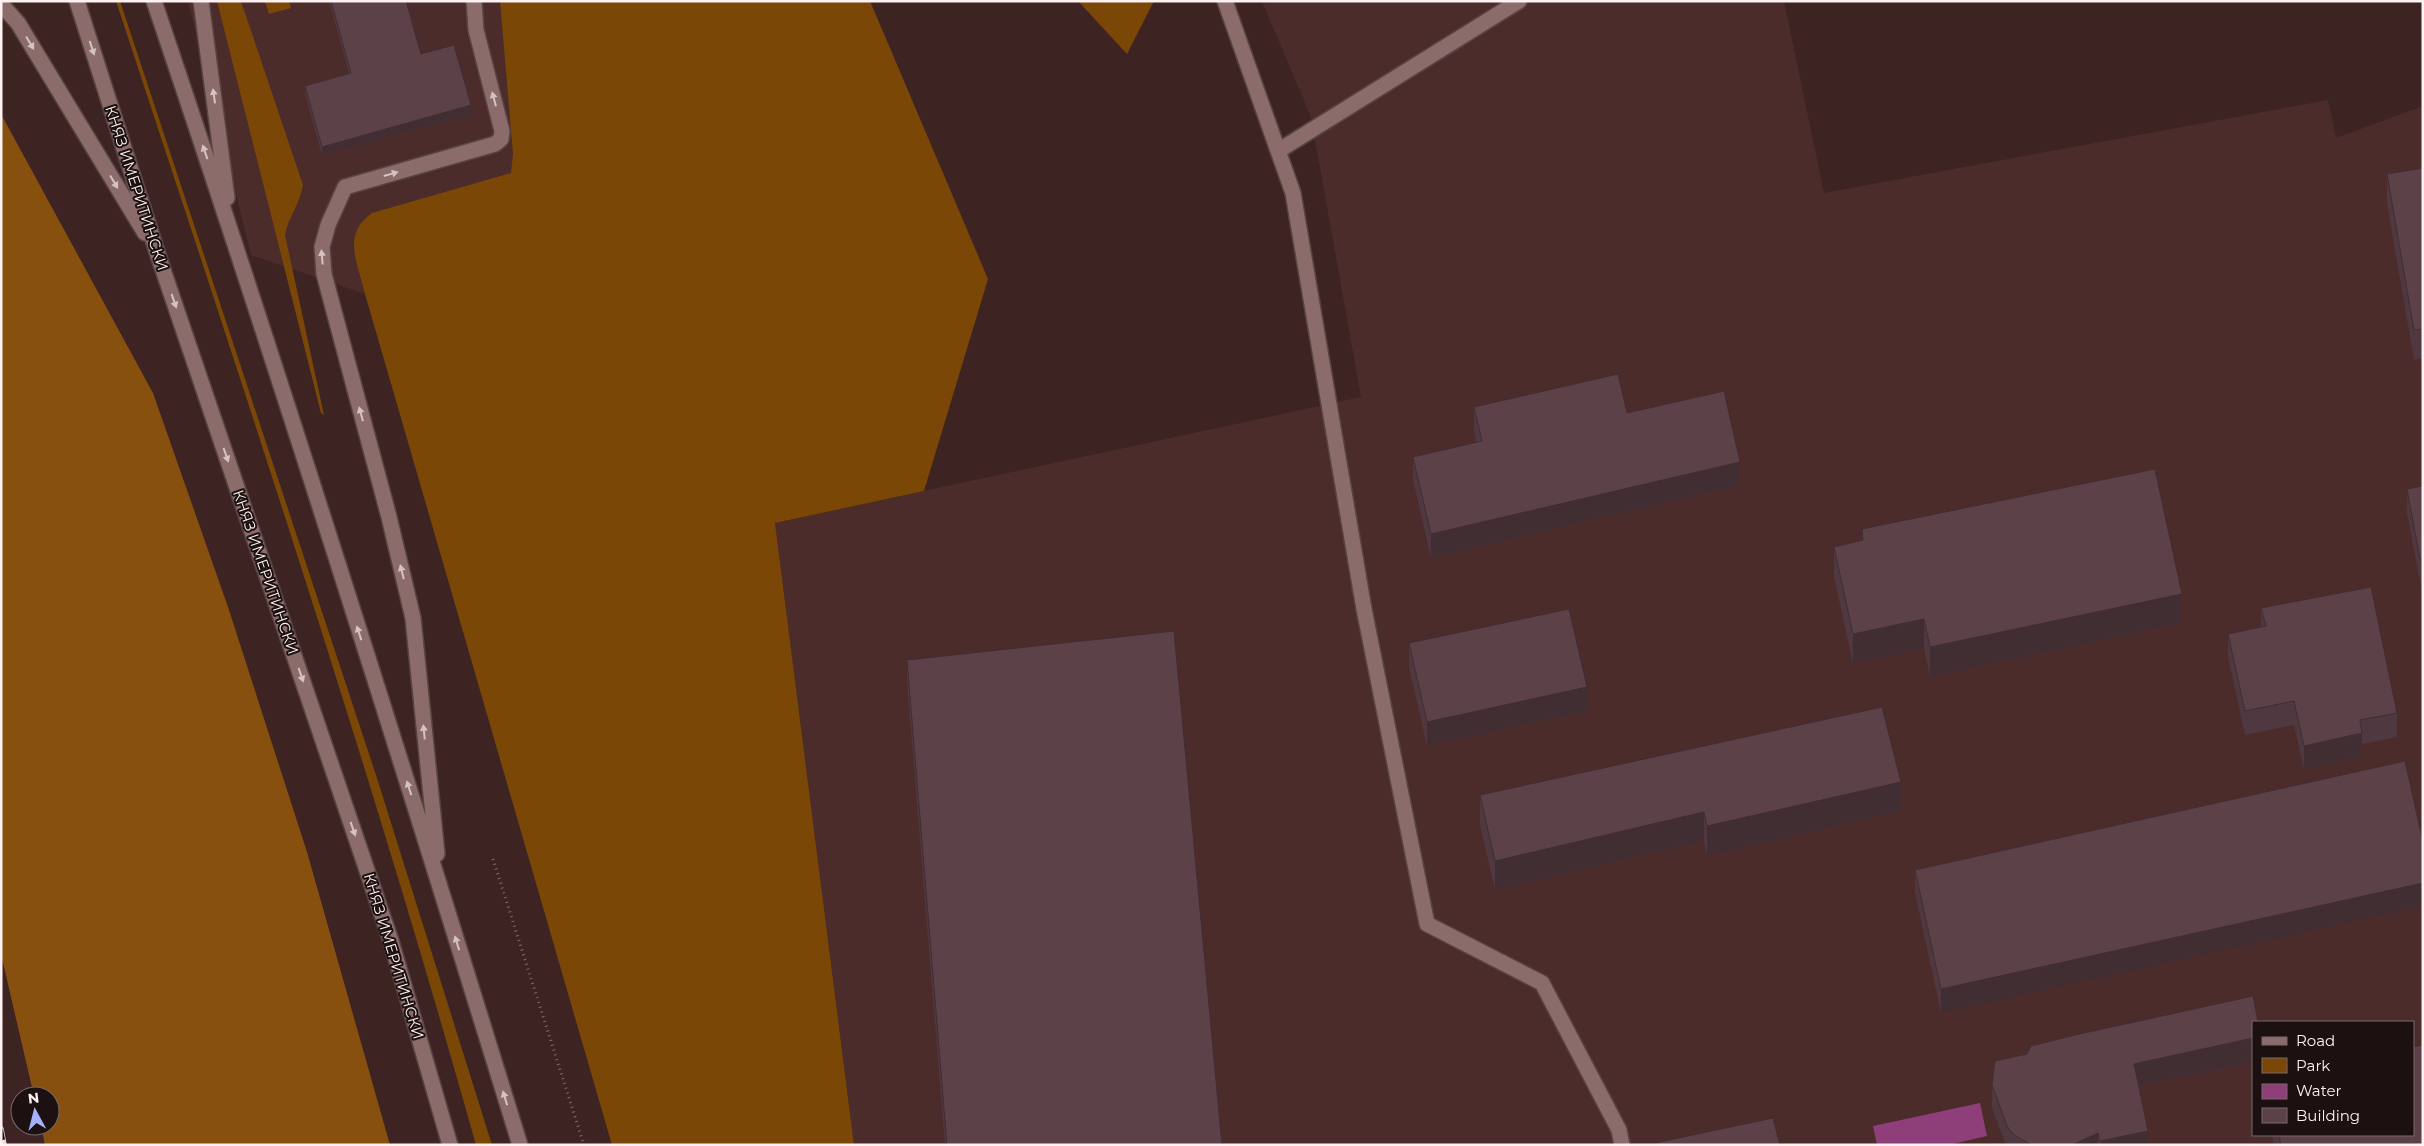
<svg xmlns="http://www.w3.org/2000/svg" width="2424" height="1146" viewBox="0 0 2424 1146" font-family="Montserrat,sans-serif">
<rect width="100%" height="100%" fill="#3d2423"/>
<path fill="#4c2b2b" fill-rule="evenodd" d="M188 1H517L523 263 365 294 251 255Z
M1262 1H1784L1824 193 2328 100 2336 138 2423 106V1145H854L775 523 1361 397 1311 117ZM2253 1022H2413V1135H2253Z"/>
<path fill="#7a4706" d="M116 1H120L377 778 492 1145H476C368 760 241 381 116 1Z
M217 1H241L303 185C300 204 288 218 285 235L324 415 321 413Z
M265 1H289L291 8 269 14Z
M500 1H870L988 279 924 491 775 523 854 1145H612L365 294C358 263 341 235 372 213L511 173 513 154Z
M1078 1H1154L1127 54Z"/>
<path fill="#87500f" d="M1 114 153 393 228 607 307 852 390 1145H45L41 1126H50V1096H34L1 954Z"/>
<path fill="#8e3e78" d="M1980 1103 1987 1136 1948 1145H1877L1873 1126Z"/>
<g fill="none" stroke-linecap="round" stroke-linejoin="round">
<defs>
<path id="minor" d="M77 1 158 255 391 941 450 1145
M154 1C282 380 402 762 520 1145
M201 1 227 198
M1225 1 1293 193 1364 609 1427 924 1542 983 1619 1130 1622 1145
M1 4 18 23 145 233
M1278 151 1519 1
M437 854 413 618 389 517 324 274 322 247 328 225 345 187 495 144 501 139 502 131 476 30 474 1"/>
</defs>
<use href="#minor" stroke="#574343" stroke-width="18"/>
<path stroke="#806c6b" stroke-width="3" stroke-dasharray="1 4" stroke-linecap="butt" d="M318 1V3
M493 859 584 1145"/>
<use href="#minor" stroke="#8b6c6b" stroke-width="15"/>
<defs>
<path id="rail" d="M1 1129 4 1145"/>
</defs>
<use href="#rail" stroke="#e8dbda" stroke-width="5.5"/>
<use href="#rail" stroke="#1c1110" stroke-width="4" stroke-dasharray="11" stroke-linecap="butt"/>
</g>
<path fill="#4f383f" d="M329 1H406L421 54 471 114 322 155 305 94V86L349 73Z
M2423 168V358L2414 360 2387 203V174Z
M1474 407 1627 413 1740 485 1431 558 1413 480V457L1476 442 1474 431Z
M2423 486V582H2420L2407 513V489Z
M1862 529 2182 623 1930 677 1924 648 1853 664 1834 577V547L1862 541Z
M2261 608 2397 713V737L2362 744V757L2304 769 2294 725 2245 735 2228 657V634L2261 626Z
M1409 643 1587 711 1427 746 1409 667Z
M907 660 1222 1145H945L907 683Z
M2405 761 1941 1013 1915 893V870Z
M1480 795 1901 811 1707 856 1704 841 1495 890 1480 825Z
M2253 1062 2139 1086 2148 1145H2006L1992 1108V1085Z
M2272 1135H2413L2423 1145H2274Z"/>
<path fill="#402e33" d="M471 105V114L322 155V147Z
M1740 462V485L1431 558V534Z
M2182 594V623L1930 677V647Z
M1924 619V648L1853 664V634Z
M1587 687V711L1427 746V722Z
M2362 733V757L2304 769V746Z
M1901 782V811L1707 856V826Z
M1704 812V841L1495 890V861Z
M2423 883V906L1941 1013V989Z
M2253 1038V1062L2134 1087V1064Z
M2148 1131V1145H2100V1141Z
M2098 1133V1145H2072Z"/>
<path fill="#5c4149" stroke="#402e33" d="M331 1H406L421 54 454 45 471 105 322 147 305 86 351 73Z
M2423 168V329L2414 330 2387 174Z
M1618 374 1627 413 1724 391 1740 462 1431 534 1413 457 1482 441 1474 407Z
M2155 469 2182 594 1930 647 1924 619 1853 634 1834 547 1863 540 1862 529Z
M2423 486V558L2420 559 2407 489Z
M2371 587 2397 713 2360 720 2362 733 2304 746 2294 701 2245 711 2228 634 2266 626 2261 608Z
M1569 609 1587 687 1427 722 1409 643Z
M1174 631 1222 1145H947L907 660Z
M1882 707 1901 782 1707 826 1704 812 1495 861 1480 795Z
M2405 761 2423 842V883L1941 989 1915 870Z
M2253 996 2258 1022H2253V1038L2134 1064 2148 1131 2100 1141 2098 1133 2072 1145H2032L2014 1135 2007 1126 1992 1085 1995 1061 2027 1054 2031 1046 2075 1035Z
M2423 1045V1145H2281L2279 1135H2413V1047Z
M1773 1118 1780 1145H1655V1143Z"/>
<defs><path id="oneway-solid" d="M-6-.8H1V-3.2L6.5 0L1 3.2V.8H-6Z" transform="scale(1.25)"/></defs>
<g fill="#d5c3c2">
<use href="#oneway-solid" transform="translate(30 43) rotate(59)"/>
<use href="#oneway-solid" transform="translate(92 48) rotate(72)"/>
<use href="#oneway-solid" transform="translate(214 96) rotate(-98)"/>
<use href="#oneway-solid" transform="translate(494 99) rotate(-105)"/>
<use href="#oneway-solid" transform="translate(205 152) rotate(-109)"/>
<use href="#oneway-solid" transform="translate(391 174) rotate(-16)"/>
<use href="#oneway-solid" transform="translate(114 182) rotate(59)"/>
<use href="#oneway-solid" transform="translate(322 257) rotate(-95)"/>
<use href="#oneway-solid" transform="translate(174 301) rotate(71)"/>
<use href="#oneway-solid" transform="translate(361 414) rotate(-105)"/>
<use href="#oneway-solid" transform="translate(226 455) rotate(71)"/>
<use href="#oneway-solid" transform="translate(402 572) rotate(-104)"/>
<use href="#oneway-solid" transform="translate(359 633) rotate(-108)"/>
<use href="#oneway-solid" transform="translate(301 675) rotate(71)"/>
<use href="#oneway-solid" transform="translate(424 732) rotate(-96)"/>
<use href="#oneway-solid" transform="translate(409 788) rotate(-108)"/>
<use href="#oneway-solid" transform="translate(353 829) rotate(71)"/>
<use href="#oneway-solid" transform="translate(457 943) rotate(-107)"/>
<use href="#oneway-solid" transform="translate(505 1098) rotate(-107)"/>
</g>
<g text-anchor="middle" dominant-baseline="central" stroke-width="4" stroke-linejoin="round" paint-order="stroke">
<g font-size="15" fill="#fdf2f1" stroke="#1c1110">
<text transform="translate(137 188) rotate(72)">КНЯЗ ИМЕРИТИНСКИ</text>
<text transform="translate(266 572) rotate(71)">КНЯЗ ИМЕРИТИНСКИ</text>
<text transform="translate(394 956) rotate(73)">КНЯЗ ИМЕРИТИНСКИ</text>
</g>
</g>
<rect width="2424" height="1146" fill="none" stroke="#fdf2f1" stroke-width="5"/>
<rect x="2252" y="1021" width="162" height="115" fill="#1c1110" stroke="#766b6a"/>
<rect x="2262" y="1037" width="25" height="8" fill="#8b6c6b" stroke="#766b6a"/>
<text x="2296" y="1046" font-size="15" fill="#fdf2f1">Road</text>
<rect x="2262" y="1058" width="25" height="15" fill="#7a4706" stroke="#766b6a"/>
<text x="2296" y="1071" font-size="15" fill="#fdf2f1">Park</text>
<rect x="2262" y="1084" width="25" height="15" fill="#8e3e78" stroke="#766b6a"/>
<text x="2296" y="1096" font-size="15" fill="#fdf2f1">Water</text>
<rect x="2262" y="1108" width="25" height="15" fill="#5c4149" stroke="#766b6a"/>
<text x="2296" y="1121" font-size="15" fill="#fdf2f1">Building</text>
<g transform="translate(35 1111) rotate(353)"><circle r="24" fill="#1c1110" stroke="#766b6a"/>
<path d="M0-4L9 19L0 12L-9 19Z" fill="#a5b1fc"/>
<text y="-8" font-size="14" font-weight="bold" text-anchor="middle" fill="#fdf2f1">N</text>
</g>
</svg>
